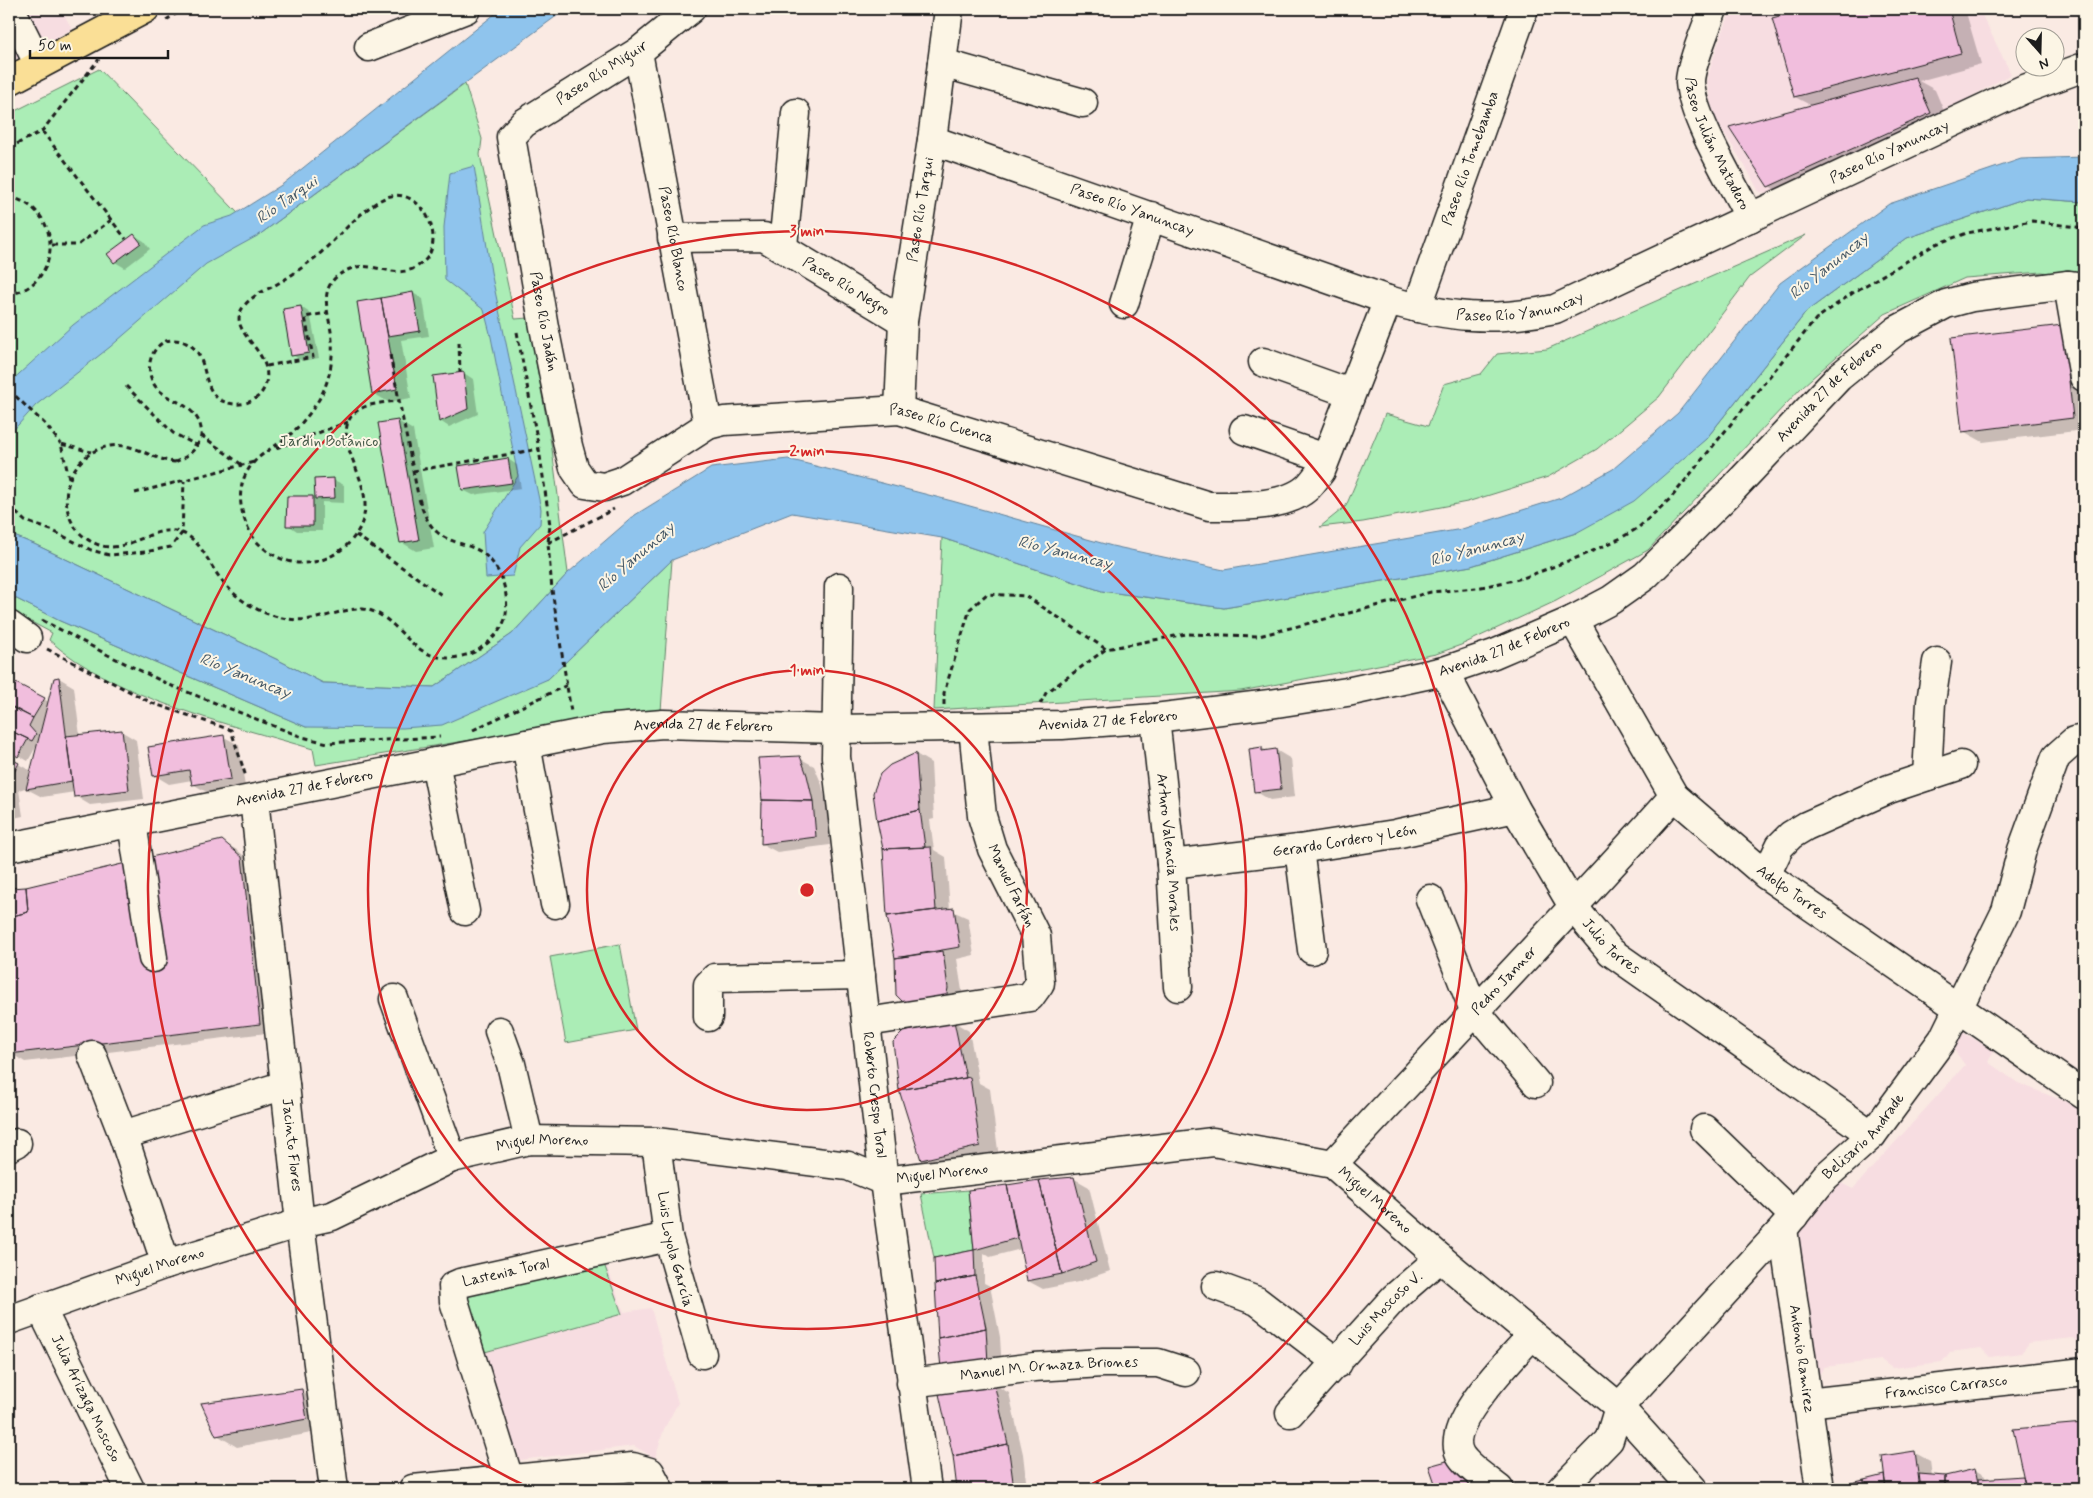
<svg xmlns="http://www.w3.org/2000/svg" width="2093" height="1498" viewBox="0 0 2093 1498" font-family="Mynerve,sans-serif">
<rect width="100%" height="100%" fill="#faeae3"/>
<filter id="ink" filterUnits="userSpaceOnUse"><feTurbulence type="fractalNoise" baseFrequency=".02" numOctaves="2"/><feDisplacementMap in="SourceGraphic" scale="10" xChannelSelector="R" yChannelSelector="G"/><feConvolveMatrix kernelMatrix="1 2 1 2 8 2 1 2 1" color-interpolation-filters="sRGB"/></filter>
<g filter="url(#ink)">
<path fill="#f7dde1" d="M9 9H61L72 29 9 63Z
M1732 9H1979L2011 74 1891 142 1778 194 1759 192 1748 171 1718 123 1711 105 1707 80 1716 49Z
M1964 1033 1994 1051 1988 1062 2018 1083 2084 1109V1346L2072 1338 2029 1343 2021 1353 1990 1357 1981 1348 1950 1352 1942 1362 1892 1368 1881 1360 1824 1367 1819 1375 1813 1376 1796 1229 1839 1182 1853 1189 1965 1065 1952 1047 1959 1035Z
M606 1263 624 1312 651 1308 678 1403 664 1429 655 1458 634 1446 512 1461 465 1288Z"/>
<path fill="#abedb6" stroke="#648469" d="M99 69 259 235 465 84 482 139 480 155 515 319 528 318 552 449 568 573 512 634 434 687 323 683 278 660 34 544 9 534V114Z
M2026 198 2084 202V278L2042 272 1965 278 1885 314 1803 386 1648 550 1556 601 1461 645 1436 654 1241 691 934 710 942 538 1102 591 1224 608 1471 566 1576 533 1706 439 1807 311 1907 238Z
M1806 235 1750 277 1659 397 1597 449 1548 477 1467 502 1363 522 1320 527 1346 506 1385 414 1428 426 1444 384 1481 374 1497 354 1547 349Z
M672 560 661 711 594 716 489 737 316 765 313 749C228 724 116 699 49 640L52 633 9 610V595L60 621 306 727 548 679Z
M620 944 636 1030 566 1043 550 957Z
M968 1190 974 1250 934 1258 921 1194Z
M604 1264 622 1314 474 1355 463 1290Z"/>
<path fill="#8fc4ed" stroke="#618199" d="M501 9H566L259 235 206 264 110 347 36 405 9 435V383L73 325 204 225 232 216 283 184Z
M2084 157V202L2026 198 1907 238 1807 311 1706 439 1634 501 1576 533 1471 566 1224 608 1102 591 942 538 792 513 672 560 548 679 442 725 403 728 306 727 60 621 9 595V534L34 544 278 660 323 683 434 687 512 634 568 573 635 515 711 468 788 459 952 501 1112 546 1224 570 1462 529 1561 498 1613 469 1678 413 1780 283 1889 204 2021 159Z
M474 166 491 272 541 509 540 524 520 547 513 576 486 578 483 532 518 476 491 337 484 310 445 280 444 227 450 173Z"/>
<path fill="#0003" d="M1812 9H1965L1981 64 1919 81 1935 90 1950 125 1789 198 1769 186 1812 106 1795 97 1773 19Z
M134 235 144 241 150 249 125 268 115 262 109 255Z
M413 293 423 299 429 336 401 340 411 398 388 402 373 393 358 303Z
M301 307 310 313 319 358 302 361 293 355Z
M1952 339 2084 353V430L1983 442 1963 431Z
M464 373 473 379 478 414 449 427 440 421Z
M398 421 413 430 434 548 416 551 401 542Z
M508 459 517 465 521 488 473 495 463 490Z
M316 480H334L344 485V503L322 502V531H297L288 525 313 497 316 499Z
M9 656 14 659 9 688Z
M59 678 74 687 80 736 121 731 136 740 144 799 90 805 75 796V792L42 797 25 788 19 790 23 816 9 819V759L31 771 37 745 28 761 9 750V714L12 707 9 704V699L16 684 49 702Z
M224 737 239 745 245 787 208 793 193 784 192 780 169 784 154 775Z
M1262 748 1267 751 1276 750 1291 759 1295 797 1270 800 1255 791Z
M916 754 931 763 934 819 930 820 934 850 946 857 950 910 968 918 974 955 957 959 963 997 961 1007 896 958 888 916V850L884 848Z
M799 758 814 766 822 785 828 811 830 845 777 852 762 844Z
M222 842 237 850 257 867 275 1032 25 1062 10 1053 9 1025 12 1023 9 1012V890L26 888Z
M954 1022 969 1031 979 1083 990 1089 999 1158 942 1170 922 1159Z
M1073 1178 1089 1187 1110 1271 1078 1282 1043 1289 1028 1281 1021 1249 990 1257 984 1253V1283L990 1286 1000 1337 1002 1371 957 1375 935 1259 976 1250 970 1191Z
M994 1384 1009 1393 1023 1454 1027 1489H958L955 1456Z
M301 1391 322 1402 327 1430 237 1447 217 1435Z
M2084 1424V1489H1837L1886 1476 1915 1453 1930 1461 1932 1476 1945 1477 1975 1470 1985 1476 1986 1480 2025 1479 2015 1430Z"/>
<path fill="#f1bedd" stroke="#1c1c1c" d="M1807 9H1949L1961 53 1794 97 1772 18Z
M1915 77 1931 113 1768 187 1729 127Z
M134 234 141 243 114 263 107 254Z
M413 292 420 331 388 336 381 298Z
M381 298 397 389 372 394 357 302Z
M301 306 309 353 291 356 283 309Z
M2063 325 2073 418 1962 432 1951 338Z
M464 372 468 409 439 422 433 376Z
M398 420 419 540 400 543 378 423Z
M508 458 512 483 462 490 458 466Z
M334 478 335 498 315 499 314 479Z
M287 496H313V526H286Z
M59 677 72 781 26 789 54 678Z
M16 683 45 698 33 718 9 705V696Z
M11 707 33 718 29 726 36 734 32 741 9 730Z
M9 730 28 739 18 757 9 751Z
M122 730 129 790 74 797 66 736Z
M224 735 231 779 192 785 189 770 153 776 148 747Z
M1262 747V751L1276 749 1281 789 1254 792 1249 749Z
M916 753 920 810 877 821 873 793 880 774 890 765Z
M800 756 807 775 813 801 762 800 758 758Z
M9 758 19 763 9 782Z
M9 782 14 811 9 812Z
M762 800 813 801 816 837 761 844Z
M920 810 925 847 883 849 877 821Z
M222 840 242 857 260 1024 9 1054V917L28 912 26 887Z
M931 847 936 910 887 916 883 849Z
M26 887 28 912 9 917V888Z
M954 908 960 947 895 958 887 916Z
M943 951 948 988 946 999 907 1006 896 995 895 958Z
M954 1021 966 1078 899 1090 893 1042 903 1032Z
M970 1077 980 1146 921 1160 899 1090Z
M1074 1177 1096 1262 1062 1274 1039 1180Z
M1039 1180 1062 1274 1027 1281 1007 1185Z
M1007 1185 1017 1238 974 1250 968 1190Z
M974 1250 975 1276 935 1284 934 1258Z
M975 1276 986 1328 938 1338 935 1284Z
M986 1328 988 1363 941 1368 938 1338Z
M994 1383 1008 1444 953 1456 939 1394Z
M302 1389 307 1419 216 1436 201 1403Z
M2084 1423V1489H2026L2013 1429Z
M1008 1444 1014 1489H957L953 1456Z
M1915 1451 1920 1489H1886L1882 1456Z
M1461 1457 1489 1489H1437L1429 1466Z
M1975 1469 1979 1489H1945V1476Z
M1919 1474 1945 1476V1489H1921Z
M1884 1475 1886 1489H1865L1864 1480Z
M2023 1476 2026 1489H1979L1978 1479Z
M1864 1480 1865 1489H1835V1487Z"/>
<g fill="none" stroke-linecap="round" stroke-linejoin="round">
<defs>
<g id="minor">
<path d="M11 9 39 65"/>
<path id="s1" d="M691 9 638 52 524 123 511 137 544 327 568 446 574 468 585 484 604 487 622 481 708 425 724 421 899 410 1209 506C1238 506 1286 508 1308 487 1313 482 1317 476 1321 471L1388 300"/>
<path id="s2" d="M1713 9C1707 26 1690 66 1690 82 1692 118 1733 184 1750 218"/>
<path d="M369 47 466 9"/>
<path id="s3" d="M638 52 708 425"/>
<path d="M942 63 1083 103"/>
<path id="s4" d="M932 140 1388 300C1449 318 1492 322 1555 309L2022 90 2084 67"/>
<path id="s5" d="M672 238 764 237 903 321"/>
<path d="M783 246 796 113"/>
<path d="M2068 285 2084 377"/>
<path d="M1124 304 1151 216"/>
<path id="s6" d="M1417 308 1524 9"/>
<path d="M1263 362 1350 393"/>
<path id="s7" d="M899 410 903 321 932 140 949 9"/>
<path d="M1244 430 1325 458"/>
<path id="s8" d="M839 587 836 757 884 1181 927 1489"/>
<path id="s9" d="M1573 620 1674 796 1766 875 2084 1095"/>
<path d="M9 625 27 638"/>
<path id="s10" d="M1444 671 1515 808 1574 908 1611 952 1872 1135"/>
<path id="s11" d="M1155 718 1171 864 1178 987"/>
<path d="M526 744 555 904"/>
<path d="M435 762 465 911"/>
<path d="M1927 776 1931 702 1937 662"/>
<path id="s12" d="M254 799 300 1223 334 1489"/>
<path d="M132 823 153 958"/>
<path id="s13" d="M9 847 603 729 663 724 838 729 1062 725 1155 718 1270 704 1347 692 1444 671 1494 654 1573 620 1611 600 1645 576 1733 489 1839 377 1897 330 1946 304 1972 297 2068 285 2084 287"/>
<path d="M1299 849 1312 950"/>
<path id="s14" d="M1171 864 1299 849 1395 834 1515 808"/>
<path d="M1766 875 1780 846 1791 835 1806 826 1889 789 1961 765"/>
<path d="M1430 899 1474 1010 1536 1083"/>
<path d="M394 999 452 1158"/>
<path d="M708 1017V985L715 978 861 975"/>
<path d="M867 1022 1030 997 1040 983 1036 936 992 849 982 816 973 728"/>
<path d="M499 1031 511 1064 529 1140"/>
<path d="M92 1055 123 1135 166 1264"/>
<path d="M1704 1129 1794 1216"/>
<path d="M123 1135 285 1085"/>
<path id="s15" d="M656 1142 668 1237 702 1354"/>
<path d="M9 1147 17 1143"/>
<path id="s16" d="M1333 1164C1446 1041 1563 921 1674 796"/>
<path id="s17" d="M1783 1229 1820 1489"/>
<path d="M1216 1286 1257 1301 1338 1363"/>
<path id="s18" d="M41 1308 130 1489"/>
<path id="s19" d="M9 1320 166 1264 300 1223 332 1216 452 1158 529 1140 656 1142 848 1166 884 1181 1213 1142 1333 1164 1440 1258 1619 1407 1693 1489"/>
<path id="s20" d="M911 1383 1034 1367 1103 1363H1158L1186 1372"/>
<path id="s21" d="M1807 1403 2084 1372"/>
<path id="s22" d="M1290 1413 1395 1297 1440 1258"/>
<path id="s23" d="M509 1479 454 1301 453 1286 460 1283 668 1237"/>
<path d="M413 1489 633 1467 650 1472 659 1489"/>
<path d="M1499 1489C1487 1479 1470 1469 1461 1456 1441 1426 1513 1357 1532 1335"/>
<path id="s24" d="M1561 1489 1609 1440 1619 1407 1783 1229 1825 1177 1872 1135 1943 1039 2006 911 2022 850 2056 757 2074 741 2084 739"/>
</g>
<path id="major" d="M9 81 145 9"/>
</defs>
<use href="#minor" stroke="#1c1c1c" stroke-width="31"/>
<use href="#major" stroke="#1c1c1c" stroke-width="31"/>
<path stroke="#1c1c1c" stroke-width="3" stroke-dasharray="5 4" stroke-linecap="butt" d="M166 20 184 9
M42 131 126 239
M9 148 42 131 99 59
M9 197C52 205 65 259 30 286 25 290 15 293 9 295
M52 245H78L111 220
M517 332 539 449 550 525 548 543 552 590 571 712
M459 342 460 373
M390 355 418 495
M267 366 313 357 305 317 326 313
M126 386 173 433 198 446
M9 390 46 425 61 444
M201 435 242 465
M276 448 348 422
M175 462C199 453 212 430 190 410 182 402 169 399 161 392 144 379 146 350 166 341 173 339 180 340 186 343 212 354 198 393 225 402 234 405 243 405 251 401 258 398 263 392 265 386 279 345 206 328 258 294 264 290 271 288 277 284 290 277 304 266 316 257 334 242 369 200 391 196 424 189 448 242 422 263 397 284 376 259 350 269 313 284 330 312 332 340 333 356 331 372 325 387 319 403 305 420 293 432 282 443 266 450 255 461 234 483 238 513 253 537 263 551 282 562 299 563 318 564 336 556 349 543 392 496 333 454 349 420 357 403 383 403 399 401
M413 471 539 449
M69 478 61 444 91 452
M135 493 254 462
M9 506 25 521 51 530 91 550 109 555 145 552 171 547 182 533 184 481
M356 535 443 596
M548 543 614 509
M42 620 108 655 172 686 302 737 328 743 440 737
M47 649 152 703 231 730 246 777
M1040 704 1046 693 1106 649
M944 705V693L970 609 987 594 1026 596 1106 649 1186 634 1259 636 1431 592 1477 588 1523 578 1584 555 1619 539 1638 528 1671 498 1816 319 1854 292 1936 244 1967 233 2032 221 2084 228
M473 730 567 685"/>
<use href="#minor" stroke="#fcf5e5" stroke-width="28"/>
<use href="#major" stroke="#fadf96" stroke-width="28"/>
<path stroke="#1c1c1c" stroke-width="3" stroke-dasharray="5 4" stroke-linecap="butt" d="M175 462C152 460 135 442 110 446 58 455 50 528 99 545 129 555 154 522 182 533 201 540 208 563 220 578 229 590 241 601 255 608 275 619 299 623 321 617 335 614 349 608 363 609 401 613 411 669 462 656 469 654 475 653 481 648 491 641 501 631 505 619 511 594 500 561 476 549 463 543 448 542 437 532 426 522 422 509 418 495"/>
</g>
</g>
<g fill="none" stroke="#d62828" stroke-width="2.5">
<circle cx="807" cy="890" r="220"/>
<circle cx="807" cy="890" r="439"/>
<path d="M528 1487A659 659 0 1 1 1086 1487"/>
</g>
<g text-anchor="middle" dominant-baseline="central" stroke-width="4" stroke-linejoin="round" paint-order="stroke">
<g font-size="15" fill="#1c1c1c" stroke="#fcf5e5">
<text transform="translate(602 73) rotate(-33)">Paseo Río Miguir</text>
<text stroke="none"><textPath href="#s2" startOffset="144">Paseo Julián Matadero</textPath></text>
<text stroke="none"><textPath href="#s4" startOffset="1022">Paseo Río Yanuncay</textPath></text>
<text stroke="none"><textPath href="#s6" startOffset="159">Paseo Río Tomebamba</textPath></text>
<text stroke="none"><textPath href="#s7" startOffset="202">Paseo Río Tarqui</textPath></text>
<text stroke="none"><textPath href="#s4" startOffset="212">Paseo Río Yanuncay</textPath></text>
<text stroke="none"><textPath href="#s3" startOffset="190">Paseo Río Blanco</textPath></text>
<text stroke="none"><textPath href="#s5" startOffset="188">Paseo Río Negro</textPath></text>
<text stroke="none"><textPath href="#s4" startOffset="618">Paseo Río Yanuncay</textPath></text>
<text stroke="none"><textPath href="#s1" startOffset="409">Paseo Río Jadán</textPath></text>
<text stroke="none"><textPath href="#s13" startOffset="1936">Avenida 27 de Febrero</textPath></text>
<text stroke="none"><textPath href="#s1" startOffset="955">Paseo Río Cuenca</textPath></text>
<text stroke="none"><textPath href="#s13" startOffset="1516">Avenida 27 de Febrero</textPath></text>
<text stroke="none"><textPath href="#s13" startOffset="1111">Avenida 27 de Febrero</textPath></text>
<text stroke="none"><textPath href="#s13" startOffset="706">Avenida 27 de Febrero</textPath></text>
<text stroke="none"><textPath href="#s13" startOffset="301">Avenida 27 de Febrero</textPath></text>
<text stroke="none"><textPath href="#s14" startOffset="175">Gerardo Cordero y León</textPath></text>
<text stroke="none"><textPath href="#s11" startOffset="135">Arturo Valencia Morales</textPath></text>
<text transform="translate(1011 886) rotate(64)">Manuel Farfán</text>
<text stroke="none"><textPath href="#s9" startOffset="355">Adolfo Torres</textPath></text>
<text stroke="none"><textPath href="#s10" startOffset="324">Julio Torres</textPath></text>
<text stroke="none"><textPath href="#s16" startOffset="251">Pedro Janner</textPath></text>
<text stroke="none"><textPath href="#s8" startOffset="510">Roberto Crespo Toral</textPath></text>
<text stroke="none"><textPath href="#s24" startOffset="468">Belisario Andrade</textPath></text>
<text stroke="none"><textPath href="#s12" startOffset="348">Jacinto Flores</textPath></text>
<text stroke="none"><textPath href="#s19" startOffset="565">Miguel Moreno</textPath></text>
<text stroke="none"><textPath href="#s19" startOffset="970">Miguel Moreno</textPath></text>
<text stroke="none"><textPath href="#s19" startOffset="1420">Miguel Moreno</textPath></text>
<text stroke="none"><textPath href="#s15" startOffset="109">Luis Loyola García</textPath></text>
<text stroke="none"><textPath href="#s19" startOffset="160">Miguel Moreno</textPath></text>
<text stroke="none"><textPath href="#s23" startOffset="256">Lastenia Toral</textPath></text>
<text stroke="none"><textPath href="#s22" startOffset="142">Luis Moscoso V.</textPath></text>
<text stroke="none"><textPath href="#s17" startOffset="131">Antonio Ramirez</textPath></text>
<text stroke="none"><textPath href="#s20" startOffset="139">Manuel M. Ormaza Briones</textPath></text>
<text stroke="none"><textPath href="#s21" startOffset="140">Francisco Carrasco</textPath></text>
<text stroke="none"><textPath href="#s18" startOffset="101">Julia Arízaga Moscoso</textPath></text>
</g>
<g font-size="15" fill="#475b4a" stroke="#fcf5e5">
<text x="329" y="442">Jardín Botánico</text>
</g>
<g font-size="16" font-style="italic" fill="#445765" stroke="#fcf5e5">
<text transform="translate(287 200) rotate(-35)">Río Tarqui</text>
<text transform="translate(1829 266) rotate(-39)">Río Yanuncay</text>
<text transform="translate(1477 549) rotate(-15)">Río Yanuncay</text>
<text transform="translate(1065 553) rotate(14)">Río Yanuncay</text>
<text transform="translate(636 557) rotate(-41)">Río Yanuncay</text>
<text transform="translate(245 676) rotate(22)">Río Yanuncay</text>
</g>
</g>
<circle cx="807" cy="890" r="8" fill="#d62828" stroke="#fcf5e5" stroke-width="2.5"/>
<g font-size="15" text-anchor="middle" font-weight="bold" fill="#d62828" stroke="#fcf5e5" stroke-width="4" stroke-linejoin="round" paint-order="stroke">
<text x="807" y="236">3 min</text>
<text x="807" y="456">2 min</text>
<text x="807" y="675">1 min</text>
</g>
<rect width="2093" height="1498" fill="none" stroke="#fcf5e5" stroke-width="30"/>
<rect x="15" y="15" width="2063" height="1468" fill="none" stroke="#1c1c1c" stroke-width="2" filter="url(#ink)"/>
<g transform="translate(2040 52) rotate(160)"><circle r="24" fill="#fcf5e5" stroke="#a29e95"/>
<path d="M0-4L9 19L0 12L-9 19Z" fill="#1c1c1c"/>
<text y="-8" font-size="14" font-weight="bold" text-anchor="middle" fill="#1c1c1c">N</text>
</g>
<path d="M30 50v8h138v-8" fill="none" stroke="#1c1c1c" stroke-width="2.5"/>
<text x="38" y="50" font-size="15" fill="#1c1c1c" stroke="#fcf5e5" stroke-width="4" paint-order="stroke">50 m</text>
</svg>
